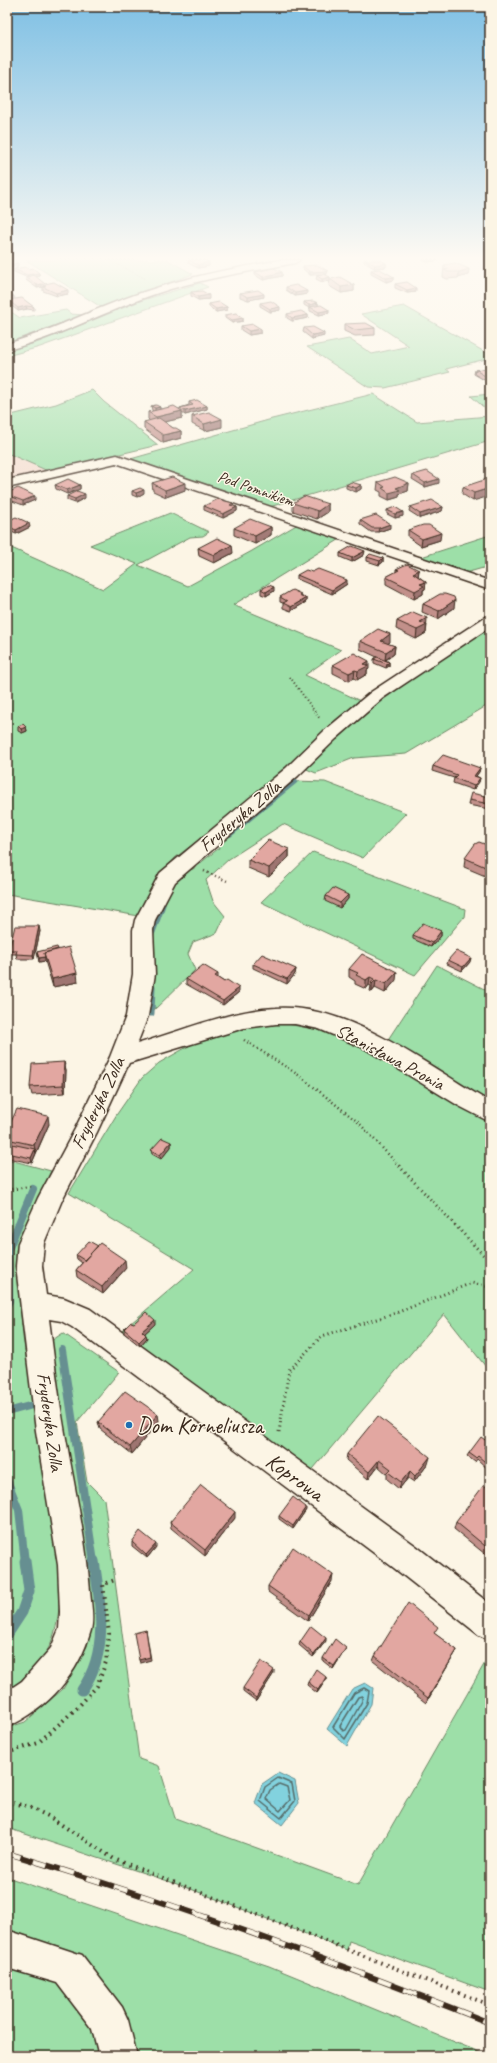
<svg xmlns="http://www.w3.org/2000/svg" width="497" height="2063" viewBox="0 0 497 2063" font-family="Caveat,sans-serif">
<rect width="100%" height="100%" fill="#fcf5e5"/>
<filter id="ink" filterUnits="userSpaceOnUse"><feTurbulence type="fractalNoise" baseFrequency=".025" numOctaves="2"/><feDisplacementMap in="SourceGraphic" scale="8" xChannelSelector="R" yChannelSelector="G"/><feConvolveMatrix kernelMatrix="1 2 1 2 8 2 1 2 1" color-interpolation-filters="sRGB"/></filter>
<g filter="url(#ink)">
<path fill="#f4ded1" d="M7 453 48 471 7 481Z"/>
<path fill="#9ddfa8" stroke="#6c8463" d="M26 260H168L193 274 101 307Z
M200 283 208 287 40 347 7 356V351L39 342 140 301Z
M404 306 490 355V358L446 369 450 372 385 388 368 387 307 347 349 339 372 354 409 346 361 314Z
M7 309 20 318 66 310 71 314 84 315 7 343Z
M92 390 104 402 158 445 48 471 7 453V416L56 404Z
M373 394 417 422 490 416V441L266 508 127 460 272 419Z
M490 394V413L471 396Z
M170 513 209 532 203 536 190 537 138 565 188 586 252 551 298 524 342 538 233 605 341 650 305 675 373 707 436 662 490 628V706L488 705 406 754 354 758 316 773 304 768 279 778 175 858 155 881 139 916 7 894V546L103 589 137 564 90 545Z
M490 535V566L462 574 418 558Z
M295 781 325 782 406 813 363 858 283 824 229 859 206 880 213 901 225 916 217 933 193 942 188 954 195 970 151 1013 152 929 172 881 185 871 193 869 219 848 218 844Z
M313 852 465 909 464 917 415 975 261 902Z
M437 965 490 992V1102L387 1041Z
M277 1022 318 1030 371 1048 490 1118V1372L444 1314 308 1475 116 1336 194 1269 69 1193 117 1114 142 1078 159 1063 201 1039 223 1031Z
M10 1160 51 1171 16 1250 23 1337 60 1572C60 1601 60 1628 46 1653 38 1666 24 1677 14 1687L7 1689V1161Z
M63 1333 119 1372 77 1422 87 1482 104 1499 139 1759 159 1766 175 1818 358 1885 490 1654V1992L349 1941 347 1950 183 1886 7 1828V1728L25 1722 63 1689 87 1646 91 1624 51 1341Z
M7 1877 269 1966 489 2056H136L7 1934Z
M7 1967 63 1984 95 2032 102 2056H7Z"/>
<path fill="#82d2de" stroke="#668f91" d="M365 1683 373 1688 371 1704 347 1746 327 1729 352 1689Z
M278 1773 295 1781 299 1803 282 1825 255 1803 262 1784Z"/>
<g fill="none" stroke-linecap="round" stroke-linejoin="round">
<path stroke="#576d6b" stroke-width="1.5" d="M364 1688 369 1691 367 1703 345 1739 333 1727 354 1693Z
M362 1696V1701L346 1730 343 1731 340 1726 358 1697Z
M278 1778 292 1784 295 1801 281 1818 260 1801 265 1787Z
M279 1784 287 1787 290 1800 280 1811 266 1799 270 1790Z"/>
<path stroke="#668f91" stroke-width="5.5" d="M230 834 295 781"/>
<path stroke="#668f91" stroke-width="7" d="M152 932 162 905
M151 1013 152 987"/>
<path stroke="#668f91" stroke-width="8" d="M7 1305 9 1301 8 1250 33 1189
M62 1350 94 1562
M7 1412 29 1406
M7 1480 19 1510 25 1562"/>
<path stroke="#668f91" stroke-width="11" d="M7 1635 22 1612 29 1591 25 1561
M82 1690C109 1652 101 1605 94 1561"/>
<defs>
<path id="street" d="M280 260H300L295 263C249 272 202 278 158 293 107 310 59 337 7 350V344C57 329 103 304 153 289 194 275 238 268 280 260Z
M117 455 490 581V590L116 463 7 488V480Z
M490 615V627L383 698 336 739 298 776 175 882 155 920 153 930 155 974 148 1016 137 1044C181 1031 230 1010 276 1008 349 1003 429 1067 490 1102V1122L459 1106 364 1048 319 1029 295 1024H276L244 1028 129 1063 97 1132 62 1200 44 1243 42 1266 46 1295 64 1298 90 1309 416 1546 490 1604V1640L479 1635 394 1568 72 1327 61 1321 49 1319C54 1357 58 1395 65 1433 74 1485 86 1538 90 1591 91 1603 94 1618 91 1630 79 1673 49 1709 7 1727V1691L22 1681 51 1648 59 1629 60 1612 58 1565 36 1431 21 1308 16 1266 18 1243 38 1198 75 1129 110 1057 126 1016 133 974V930L135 920 160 873 286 768 324 731 371 692 485 617Z
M7 1930 82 1955 122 2007 128 2020 137 2056H99L92 2029 57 1983 7 1968Z"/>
</defs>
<use href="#street" stroke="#3b2a1e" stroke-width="3"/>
<path stroke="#3b2a1e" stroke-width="1" stroke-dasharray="0.5 1.5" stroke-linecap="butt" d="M109 260 146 279"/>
<path stroke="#3b2a1e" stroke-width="2" stroke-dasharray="1 2.5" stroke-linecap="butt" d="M290 677 320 719"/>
<path stroke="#3b2a1e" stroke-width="2.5" stroke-dasharray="1 3" stroke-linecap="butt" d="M204 871 227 881
M244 1040 300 1076 359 1123 400 1167"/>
<path stroke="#3b2a1e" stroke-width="3" stroke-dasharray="1 3.5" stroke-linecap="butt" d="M399 1166 490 1262
M7 1190 32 1186
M279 1432 289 1370 322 1336 396 1313 472 1283 490 1287"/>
<path stroke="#3b2a1e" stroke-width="4" stroke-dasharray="1.5 4.5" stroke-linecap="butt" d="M7 1753 38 1743 78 1707 97 1686 106 1662 109 1634 103 1584 115 1580
M7 1802 27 1806 48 1816 114 1859 490 2005"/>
<use href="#street" fill="#fcf5e5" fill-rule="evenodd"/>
<defs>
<path id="rail" d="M7 1853C171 1902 331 1960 490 2023"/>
</defs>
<use href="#rail" stroke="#3b2a1e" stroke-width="6"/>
<use href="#rail" stroke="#fcf5e5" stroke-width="4.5" stroke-dasharray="14" stroke-linecap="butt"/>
</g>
<path fill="#c2908a" stroke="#3b2a1e" d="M188 260H205L209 262V266L198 268 188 263Z
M364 260H380L386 263V267L374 268 364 262Z
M422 260H439L437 261 427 262Z
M444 265 469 269 468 275 458 278 447 279 443 277Z
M303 266 327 274 310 275 303 269Z
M14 269 40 276 35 277 45 284 68 294 57 296 43 291V288L42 287 37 288 26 280V277L14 272Z
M371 270 394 277V280L386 282 371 274Z
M255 272H282V276L263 280 255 275Z
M317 276 330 277V281L322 282 316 279Z
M330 279 354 285V291L341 293 329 286Z
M395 284 416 292 407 293 395 288Z
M286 287 307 294 295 296 286 290Z
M7 292 14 299 34 307V310L27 309 18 311 8 303V301H7Z
M191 292 209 299 198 300 191 296Z
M240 293 264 297 248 300 240 297Z
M304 302 318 303V306L329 313 319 315 310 311V308H309L304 305Z
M260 303 280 310 270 312 260 306Z
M209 304 227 307V310L216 312 209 307Z
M287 314 308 315V318L292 321 287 318Z
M225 315 243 318V321L232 323 225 318Z
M344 324 375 328V335L355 336 344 331Z
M241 326 261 329V333L249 335 241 330Z
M304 328 324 336 312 339 303 332Z
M490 369V380L486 381 474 374 475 370Z
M189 402 207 406V409L185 415 182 413V418L164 422 173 428 181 431V438L163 443 144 429V422L150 421 148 419V412L153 411 152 410 151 406 160 409H180V408L189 405Z
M192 416 222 427 205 431 192 424Z
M413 475 439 483 425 487 412 479Z
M490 480 473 501 462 494 463 487Z
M378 482 409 483 408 491 399 494V497L389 500 381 496V492L377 490Z
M152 483 185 490 166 497 153 491Z
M55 485H80V489L67 494 56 489Z
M346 485H361V489L356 492 346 488Z
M132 491 144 493 137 497 132 495Z
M7 493 35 500 23 505 7 499Z
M67 496 85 498 75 503 67 500Z
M233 503V506L237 507V511L223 518 204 510V506Z
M293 503 328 504V512L317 519 293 511Z
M410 507H443L442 511 420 518 409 511Z
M387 510 403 516 395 518 387 514Z
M360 520 390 528 378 532H371L360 524Z
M7 521 30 527 16 534 7 530Z
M271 527V535L255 544 234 535V528Z
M408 530 440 540 421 546 408 537Z
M198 548 233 553 214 563 199 556Z
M340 553 364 555 352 562 340 557Z
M367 557 383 558V562L379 565 367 561Z
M396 569 419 570 418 576 426 582 425 589 423 590V594L414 599 386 584V577L396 572Z
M297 575 347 584 332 594 297 579Z
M261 589 274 591 266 596 261 594Z
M301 596 306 598V602L291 611 283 608V603L280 602V597Z
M423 604 454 608 438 619 422 612Z
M397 621 426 625H427L426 633 416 639 396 629Z
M360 641 390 642 388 644 395 646 394 654 386 660 389 662V666L386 668 374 663V659L377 657 360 649Z
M333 665 369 669 367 670V674L357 680 354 678 349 681 333 673Z
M18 726 26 727 27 731 22 733 18 731Z
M433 766 480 768 479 772 476 776 480 778 479 782 473 790 453 783 454 778 432 771Z
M490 797V807L489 809 468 805 469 800Z
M490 846V878L464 867 465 858Z
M289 849V857L269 877 248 868V860Z
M348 895V899L340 908 325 901 326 896Z
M40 931 34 959H17L16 954H10L9 950Z
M441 931V936L431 947 413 939V935Z
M58 949 78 982 53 987 45 961 39 962 37 952Z
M448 960 470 962 462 971 447 964Z
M253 964 296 969 295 974 287 984 253 968Z
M349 969 396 980 385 993 375 988 372 992 370 991 371 986 369 985 366 989 355 984V981L349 977Z
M218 974V978L239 992 223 1005 186 984V979Z
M64 1062 66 1070 65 1093 32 1095 30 1087Z
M49 1124 32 1163 7 1158V1130Z
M171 1142V1147L161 1159 152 1154 151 1150Z
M98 1246 126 1268 103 1294 77 1277 76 1270 82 1263 77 1259 76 1255Z
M134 1323 155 1324 145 1333 147 1338 140 1346 124 1333V1329Z
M159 1421 132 1454 100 1429 98 1422Z
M488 1442 487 1445 490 1442V1471L477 1459 475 1462 467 1456 469 1453Z
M347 1454 428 1464 414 1482 408 1478 399 1489 387 1479V1474L378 1466 368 1479 346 1460Z
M490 1490V1558L454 1529 456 1522Z
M306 1510 293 1529 279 1519V1516Z
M235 1518 205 1556 171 1528 170 1522Z
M132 1542 156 1547 147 1558 132 1546Z
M332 1581 308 1621 268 1592V1586Z
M435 1634 457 1650 454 1655 426 1703 373 1661 375 1656Z
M326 1641 313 1657 299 1645 300 1642Z
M345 1650 333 1669 323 1661V1658Z
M274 1673 256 1701 243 1691V1688Z
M326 1677V1680L317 1693 307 1685 308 1682Z"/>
<path fill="#9e7571" stroke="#3b2a1e" d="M427 260H439L437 261 427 262Z
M209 262V266L198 268V265Z
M18 263V266L7 268V265Z
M386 263V267L374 268 375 265Z
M469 269 468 275 458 278 459 272Z
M328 271 327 274 310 275V272Z
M282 272V276L263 280V277Z
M39 273 40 276 28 278 27 275Z
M330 277V281L322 282V279Z
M394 277V280L386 282V278Z
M42 284V287L37 288V285Z
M354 285V291L341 293V287Z
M416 288V292L407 293V290Z
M68 290V294L57 296 56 293Z
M307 291V294L295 296V293Z
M264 294V297L248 300V297Z
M209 295V299L198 300V297Z
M14 296 15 300H8V301H7V298Z
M318 303V307H310V308H309V305Z
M26 306 27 309 18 311V308Z
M227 307V310L216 312V309Z
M280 307V310L270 312V309Z
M329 310V313L319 315V312Z
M308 315V318L292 321V318Z
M243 318V321L232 323V320Z
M261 329V333L249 335V331Z
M324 333V336L312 339V335Z
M487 377H490V380L486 381Z
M207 406V409L185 415V411Z
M160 407V411L155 412V408Z
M182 411V418L156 424V417Z
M222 419V427L205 431 204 424Z
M181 431V438L163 443V435Z
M439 479V483L425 487V483Z
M185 483V490L166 497 165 490Z
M409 483 408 491 399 494V497L389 500V493L396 488Z
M80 485V489L67 494V490Z
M361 485V489L356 492V488Z
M490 488V496L473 501 474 493Z
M144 490V493L137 497 136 493Z
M85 494V498L75 503V499Z
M35 496V500L23 505V501Z
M328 504V512L317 519 318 511Z
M237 507V511L223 518V514Z
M443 507 442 511 420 518V514Z
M403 512V516L395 518V514Z
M29 523 30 527 16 534V530Z
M390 524V528L378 532 379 528Z
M271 527V535L255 544V536Z
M441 533 440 540 421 546 422 539Z
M232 545 233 553 214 563V555Z
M365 551 364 555 352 562V558Z
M383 558V562L379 565 380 561Z
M419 570 418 578 413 573Z
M347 580V584L332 594V590Z
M426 582 425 589 423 590V594L414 599 415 591 420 584Z
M274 587V591L266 596V592Z
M306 598V602L291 611V607Z
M455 600 454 608 438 619 439 611Z
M427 618 426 633 416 639 417 630 420 622Z
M390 634V642L381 649V641Z
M395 646 394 654 385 660 386 652Z
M369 661V669L367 670V674L357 680 358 671 364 664Z
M389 662V666L386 668 387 664Z
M355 670 354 678 349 681V673Z
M26 727 27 731 22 733 21 729Z
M480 768 479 772 473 780 474 776Z
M480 778 479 782 473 790 474 786Z
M289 849V857L269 877V868Z
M348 895V899L340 908V903Z
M39 926 40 931 34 959 33 955Z
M441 931V936L431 947 432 943Z
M45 957V961L39 962V958Z
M471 958 470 962 462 971 463 967Z
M296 969 295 974 287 984V979Z
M397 972 396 980 385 993 386 984Z
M77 973 78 982 53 987 52 979Z
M370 977 369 985 366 989V980Z
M376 980 375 988 372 992V984Z
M239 988V992L223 1005V1001Z
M64 1062 66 1070 65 1093 63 1085Z
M48 1116 49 1124 36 1153 34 1145Z
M171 1142V1147L161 1159 160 1155Z
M35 1149 36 1153 32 1163 31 1158Z
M125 1260 126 1268 103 1294 102 1287Z
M155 1320V1324L143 1335 142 1331Z
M146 1335 147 1338 140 1346 139 1342Z
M158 1414 159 1421 132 1454 130 1447Z
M430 1457 428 1464 414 1482 415 1476Z
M379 1460 378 1466 368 1479 369 1472Z
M410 1471 408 1478 399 1489 401 1482Z
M306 1507V1510L293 1529V1526Z
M235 1512V1518L205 1556V1550Z
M156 1544V1547L147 1558 146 1555Z
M333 1575 332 1581 308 1621 309 1615Z
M146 1630 151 1660 140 1663 139 1660Z
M326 1638V1641L313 1657 314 1655Z
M346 1648 345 1650 333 1669 334 1666Z
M457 1650 454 1655 426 1703 428 1698Z
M274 1670V1673L256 1701V1698Z
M326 1677V1680L317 1693 318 1690Z"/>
<path fill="#e2a7a1" stroke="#3b2a1e" d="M14 260 18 263 7 265V261Z
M189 260H205L209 262 198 265Z
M365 260H380L386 263 375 265Z
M455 263 469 269 459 272H448L444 270 449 269 444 265Z
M317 265 328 271 310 272 303 266Z
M25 267 29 269 33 268 39 273 27 275 14 269Z
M274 268 282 272 263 277 255 272Z
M380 269 394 277 386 278 371 270Z
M324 274 330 277 322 279 317 276Z
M34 275 45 284 54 282 68 290 56 293 43 287 46 286 42 284 37 285 26 277Z
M340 277 354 285 341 287 330 279Z
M407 282 416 288 407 290 395 284Z
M296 285 307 291 295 293 286 287Z
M258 290 264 294 248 297 240 293Z
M202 291 209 295 198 297 191 292Z
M7 292 14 296 7 298Z
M22 298 34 307 26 306 18 308 8 300Z
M271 301 280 307 270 309 260 303Z
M313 301 318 303 309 305 304 302Z
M219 302 227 307 216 309 209 304Z
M321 305 329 310 319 312 310 307Z
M301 311 308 315 292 318 287 314Z
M236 313 243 318 232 320 225 315Z
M366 323 375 328 355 330 344 324Z
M253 324 261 329 249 331 241 326Z
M313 327 324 333 312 335 304 328Z
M487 368 490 369V377H487L475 370Z
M197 400 207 406 185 411 180 408 193 405 189 402Z
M156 405 160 407 155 408 151 406Z
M174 406 182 411 156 417 148 412Z
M209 412 222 419 204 424 192 416Z
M159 418 173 428H176L181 431 163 435 144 422Z
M427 471 439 479 425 483 413 475Z
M172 477 185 483 165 490 152 483Z
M395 477 409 483 396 488 400 490 389 493 382 488 385 487 378 482Z
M68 479 80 485 67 490 55 485Z
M487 479 490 480V488L474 493 463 487Z
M351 482 361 485 356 488 346 485Z
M18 488 35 496 23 501 7 495V493Z
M140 488 144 490 136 493 132 491Z
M77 491 85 494 75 499 67 496Z
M304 496 328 504 318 511 293 503Z
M218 499 233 503 230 505 237 507 223 514 204 506Z
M432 500 443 507 420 514 410 507Z
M395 507 403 512 395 514 387 510Z
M376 515 390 524 379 528H372L360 520Z
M16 517 29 523 16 530 7 526V521Z
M250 519 271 527 255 536 234 528Z
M423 525H429L441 533 422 539 408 530Z
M217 538 232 545 214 555 198 548Z
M352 546 365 551 352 558 340 553Z
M370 554 383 558 380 561 367 557Z
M407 564 419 570 413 573 426 582 420 584 424 586 415 591 386 577 399 570 396 569Z
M318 569 347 580 332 590 297 575 306 570 312 572Z
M269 585 274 587 266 592 261 589Z
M292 590 301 594 299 595 306 598 291 607 283 603 287 601 280 597Z
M440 594H445L454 597 455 600 439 611 423 604Z
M413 612 427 618 420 622 427 625 417 630 397 621Z
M378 629 390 634 381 641 395 646 386 652 360 641Z
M354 653 369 661 364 664 368 666 358 671 355 670 349 673 333 665Z
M377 657 389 662 387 664 374 659Z
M23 724 26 727 21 729 18 726Z
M443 755 480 768 474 776 480 778 474 786 454 778 457 775 433 766Z
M471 793 490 797V804L469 800Z
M268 840 289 849 269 868 248 860Z
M479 842 490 846V869L465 858 475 844Z
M333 888 348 895 340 903 326 896Z
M423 923 441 931 432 943 413 935Z
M15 926H39L33 955 16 954 17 950H9Z
M57 947 58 949 44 953 45 957 39 958 37 952Z
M69 947 77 973 52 979 44 953Z
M456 951 471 958 463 967 448 960Z
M262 954 296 969 287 979 253 964Z
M362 954 397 972 386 984 376 980 372 984 371 983 374 979 370 977 366 980 356 975 358 973 349 969Z
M203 965 218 974 215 976 224 982 227 980 239 988 223 1001 186 979Z
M64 1062 63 1085 30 1087 32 1064Z
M17 1109 48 1116 34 1145 7 1139V1130Z
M162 1138 171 1142 160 1155 151 1150Z
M7 1143 35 1149 31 1158 7 1153Z
M89 1241 98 1246 84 1260 76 1255Z
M100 1243 125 1260 102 1287 76 1270Z
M146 1312 155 1320 142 1331 146 1335 139 1342 124 1329 131 1322 134 1323Z
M125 1391 158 1414 130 1447 98 1422Z
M378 1416 430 1457 415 1476 410 1471 401 1482 388 1472 391 1469 379 1460 369 1472 347 1454Z
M481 1437 488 1442 484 1448 490 1442V1466L478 1456 476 1458 469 1453Z
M201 1485 235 1512 205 1550 170 1522Z
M484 1485 490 1490V1550L456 1522Z
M293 1497 306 1507 293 1526 279 1516Z
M140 1531 156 1544 146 1555 132 1542Z
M293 1547 333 1575 309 1615 268 1586Z
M408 1603 438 1627 434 1633 457 1650 428 1698 375 1656Z
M311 1626 326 1638 314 1655 300 1642Z
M146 1630 150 1657 139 1660 134 1633Z
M335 1639 346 1648 334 1666 323 1658Z
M261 1661 274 1670 256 1698 243 1688Z
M316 1669 326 1677 318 1690 308 1682Z"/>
</g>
<linearGradient id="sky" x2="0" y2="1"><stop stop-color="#7fc0e4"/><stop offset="0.47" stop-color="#fefaf3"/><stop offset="1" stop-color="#fefaf3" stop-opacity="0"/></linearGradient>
<rect width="497" height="549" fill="url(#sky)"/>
<circle fill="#1f6fb2" stroke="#fcf5e5" stroke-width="1.5" cx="129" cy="1425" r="4"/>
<g text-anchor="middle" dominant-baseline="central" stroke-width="3" stroke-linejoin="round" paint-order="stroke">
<g font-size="16" fill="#3b2a1e" stroke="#fcf5e5">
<text transform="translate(256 489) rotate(19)">Pod Pomnikiem</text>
</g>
<g font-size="19" fill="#3b2a1e" stroke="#fcf5e5">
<text transform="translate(240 816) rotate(-40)">Fryderyka Zolla</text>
<text transform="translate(390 1057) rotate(28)">Stanisława Pronia</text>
<text transform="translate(98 1103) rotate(-64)">Fryderyka Zolla</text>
<text transform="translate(50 1422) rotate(82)">Fryderyka Zolla</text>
</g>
<g font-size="23" fill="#3b2a1e" stroke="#fcf5e5" text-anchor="start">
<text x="137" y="1425">Dom Korneliusza</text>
</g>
<g font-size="23" fill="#3b2a1e" stroke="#fcf5e5">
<text transform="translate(295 1477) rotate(36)">Koprowa</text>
</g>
</g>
<rect width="497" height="2063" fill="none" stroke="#fcf5e5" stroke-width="24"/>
<rect x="12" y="12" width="473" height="2039" fill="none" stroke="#3b2a1e" stroke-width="1.5" filter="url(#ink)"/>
</svg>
